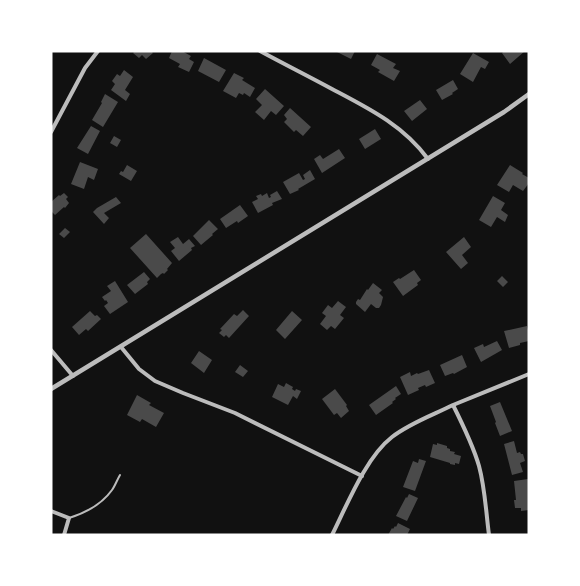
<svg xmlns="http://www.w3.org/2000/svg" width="580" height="586" viewBox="0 0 580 586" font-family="'Work Sans',sans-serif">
<rect width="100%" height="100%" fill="#111"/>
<path fill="#4a4a4a" d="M135 51H151L153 53 146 59 142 55 139 58 133 53Z
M172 51H182L191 56 189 59 194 62 189 72 178 67 180 64 169 58Z
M335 51H355L351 59Z
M504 51H525L510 64 502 53Z
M473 53 489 62 485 69 481 67 473 82 460 74Z
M377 54 396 64 393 68 400 71 394 81 378 72 380 70 371 65Z
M204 58 226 70 219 82 198 71Z
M124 70 133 77 125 90 130 94 126 101 111 90 115 84 112 81 117 74 120 76Z
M234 73 244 78 242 80 255 88 250 97 244 93 243 95 239 93 236 98 223 91Z
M453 80 458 89 452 93 453 94 442 100 436 90Z
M265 89 284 106 276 115 271 111 264 120 255 112 262 105 256 99Z
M105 94 118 102 103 127 92 120 102 103 101 102Z
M420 100 427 109 412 121 404 111Z
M290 108 311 127 303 136 296 130 294 132 284 122 287 119 284 115Z
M91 126 100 131 88 154 77 148Z
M375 129 381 139 365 149 359 139Z
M114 136 121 140 117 147 110 143Z
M339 149 345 158 322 173 314 159 320 155 323 159Z
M80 162 98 169 94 180 88 177 84 189 71 184Z
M127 165 137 171 131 181 119 174 121 171 123 172Z
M510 165 523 173 522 174 529 178V183L523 191 513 185 509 192 497 185Z
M310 170 315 179 298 189 299 190 290 194 283 182 299 173 303 180 305 179 303 175Z
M277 191 282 199 272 203 273 205 258 213 252 202 258 199 256 196 261 194 262 196 267 193 269 198 271 197 270 195Z
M64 193 68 197 66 199 69 203 65 208 64 207 55 215 51 211V202L59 195 60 196Z
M493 196 505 203 501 210 508 215 505 222 497 217 491 227 479 220Z
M116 197 121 203 104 213 109 218 104 224 93 212 97 208Z
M240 205 248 216 238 223 237 221 226 228 220 219Z
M209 220 218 229 212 234 213 235 201 245 193 236Z
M65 228 70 232 64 238 59 234Z
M146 234 172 263 167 269 168 270 164 274 163 273 161 274 157 278 130 248Z
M178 237 183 244 189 239 195 246 191 248 192 250 179 261 171 251 175 248 170 242Z
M464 237 471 247 462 255 468 263 461 269 446 252Z
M414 270 421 280 417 283 418 285 403 296 393 282 399 278 400 279Z
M144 272 150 279 147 282 148 284 135 294 127 285Z
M502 276 508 282 503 287 497 281Z
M115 281 128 302 110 314 104 306 108 303 106 300 105 301 102 297 111 291 107 286Z
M373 283 382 290 379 293 383 297 381 305 379 308H376L371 304 365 312 356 304V302L358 299 360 300 367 289 368 290Z
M338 301 346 307 340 315 344 318 335 329 331 326 327 330 320 324 326 316 322 313 328 305 332 308Z
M243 310 249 316 229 338 226 335 224 337 219 333 222 330 220 329 234 314 237 316Z
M90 311 95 316 97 315 101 319 88 331 86 329 79 335 72 327Z
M292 311 302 320 285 339 276 330Z
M527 326 528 330 529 329V341L520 343V345L509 348 504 331Z
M497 341 502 350 481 362 474 348 483 344 484 347Z
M199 351 212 360 204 373 191 363Z
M462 355 467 367 454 374 453 373 445 376 440 365Z
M240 365 248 371 243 377 235 372Z
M429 370 435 383 426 387 425 385 418 388 419 390 408 395 400 377 410 372 411 376 417 373 418 374Z
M286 383 293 387 292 389 295 391 296 389 301 391 297 399 293 396 288 405 272 397 278 384 284 387Z
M396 386 401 394 395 398 396 399 392 402 393 403 376 415 369 405Z
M335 389 347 405 346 406 349 411 341 418 337 413 334 415 322 399Z
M137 395 151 403 149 405 164 413 156 427 142 419 140 422 127 415Z
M500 402 512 431 500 436 495 423 496 422 490 406Z
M514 441 517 453 520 452 521 454H523L525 461 520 463 523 472 512 475 504 444Z
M437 443 447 446V448L450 449V451L455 452 454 454 461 456 459 464 455 463V465L450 464V463L430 457 433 444 437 445Z
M419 459 426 461 415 491 403 487 413 461 418 463Z
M528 479 529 510 521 511V508H515L514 500H516L514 481Z
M409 494 418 498 407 521 396 516 406 497 407 498Z
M398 523 410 529 407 535H388L392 528 393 529 395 526 396 527Z"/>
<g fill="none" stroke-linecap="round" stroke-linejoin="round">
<path stroke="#bcbcbc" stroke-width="2" d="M69 518C85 513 102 504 112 490 115 486 117 480 120 475"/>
<path stroke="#bcbcbc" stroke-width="4" d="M260 51C284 64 308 76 332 89 368 108 403 125 428 159
M51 132 85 68 98 51
M121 347 139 369 155 381 183 393 235 413 362 476
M51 350 73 376
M51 511 69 518 64 535
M332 535C347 505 366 457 392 437 410 423 433 415 453 405
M489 535C486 512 485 488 479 466 473 445 463 425 453 405L529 374"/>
<path stroke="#bcbcbc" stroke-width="4.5" d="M51 389 504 112 529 94"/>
</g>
<rect width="580" height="586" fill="none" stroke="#ffffff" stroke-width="105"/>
</svg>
